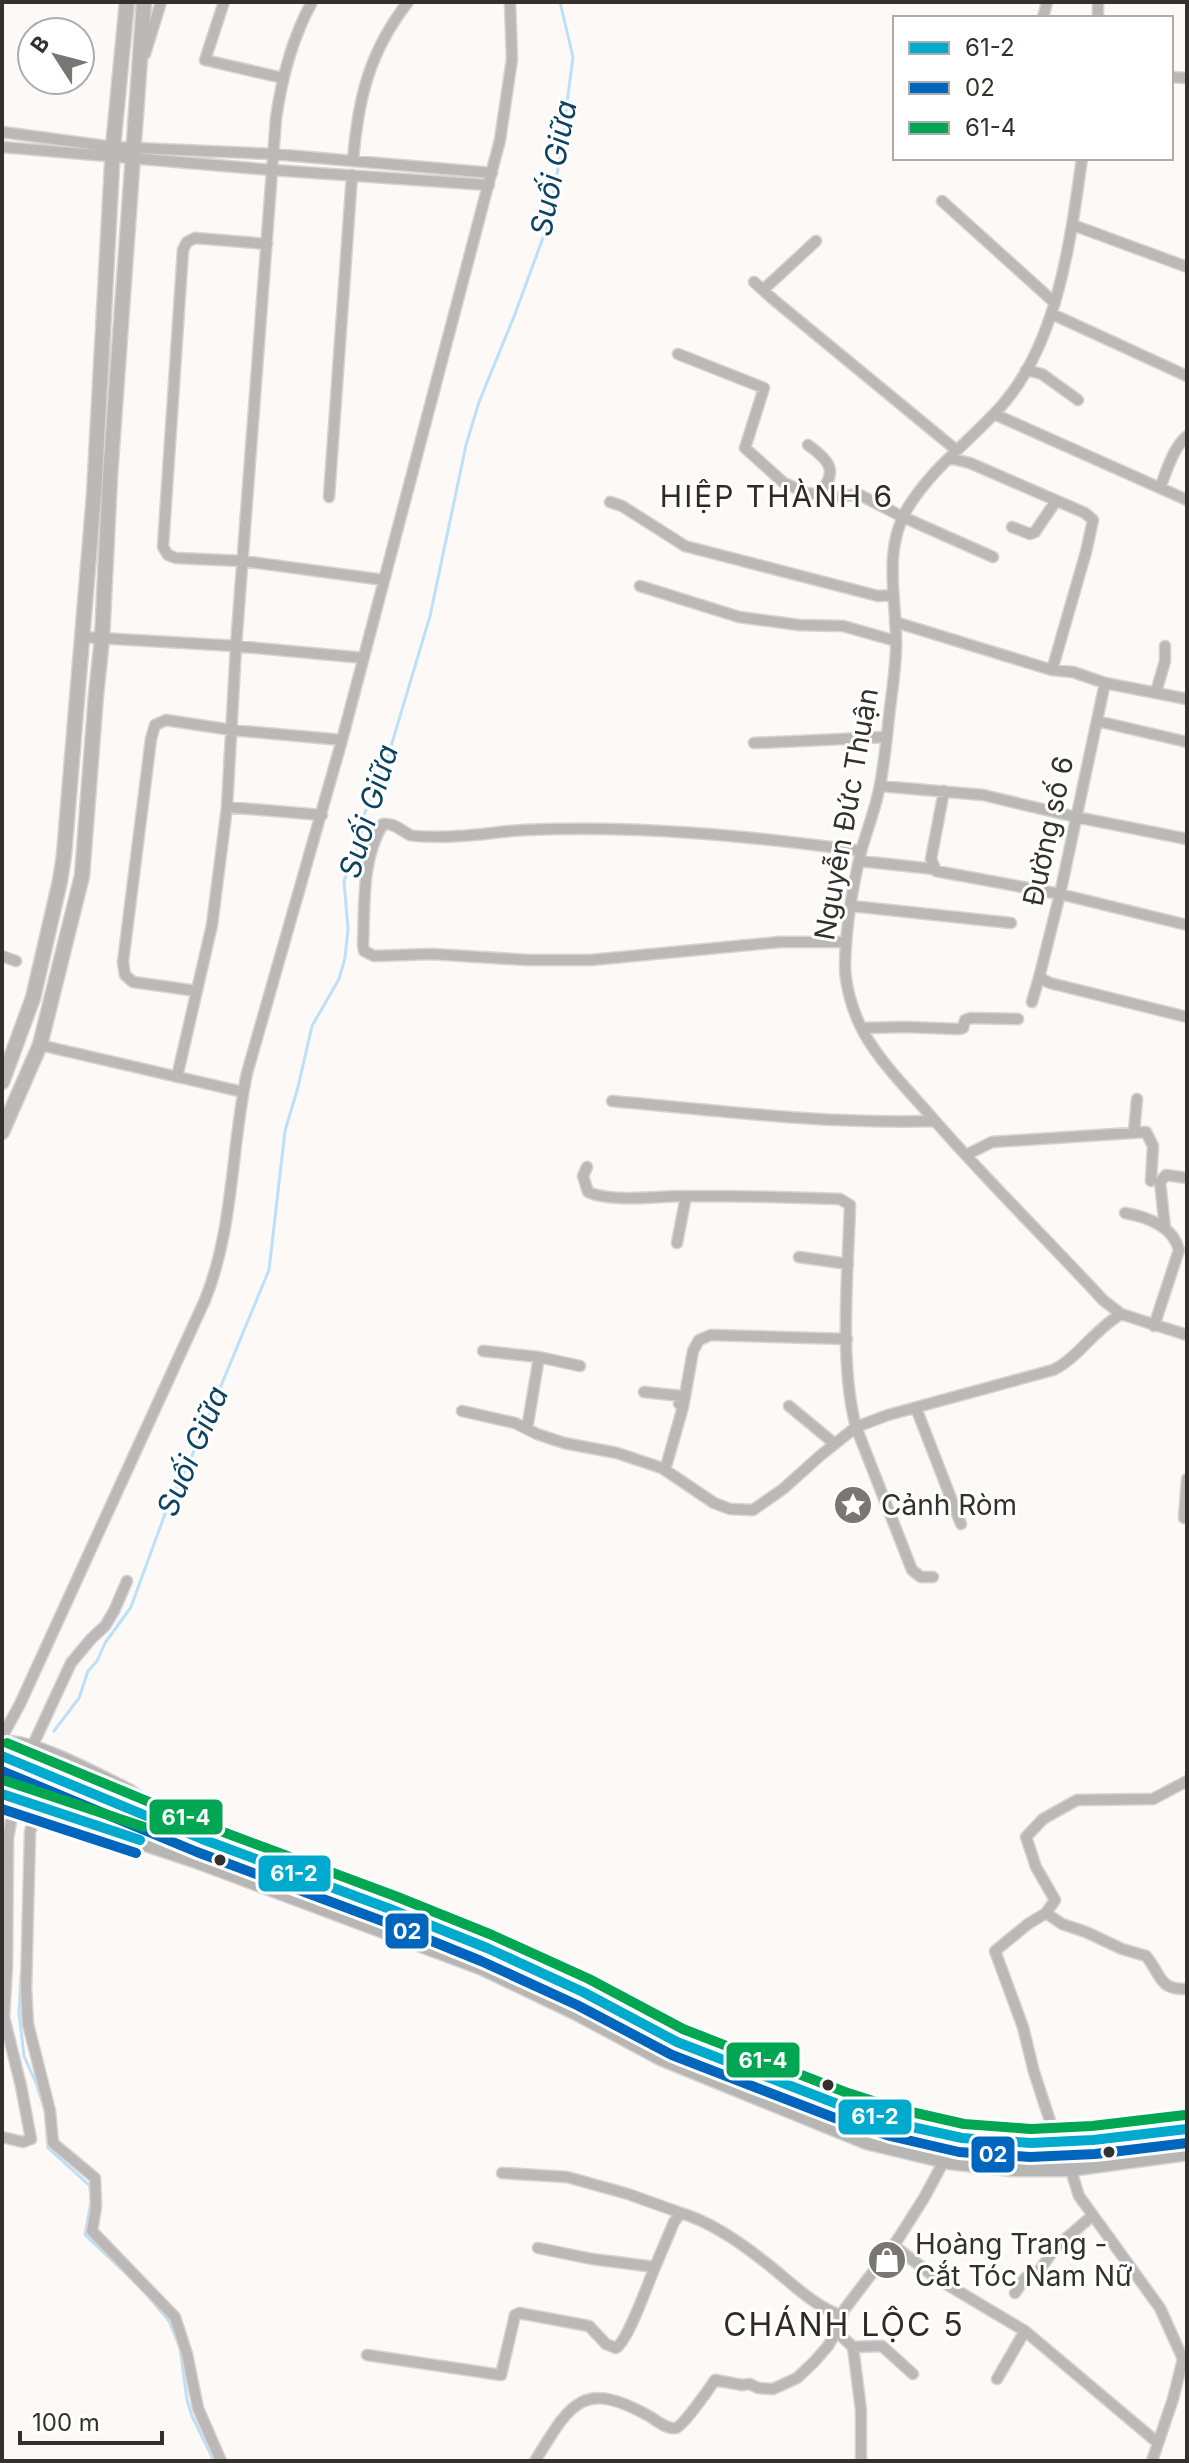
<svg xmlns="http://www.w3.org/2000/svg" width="1189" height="2463" viewBox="0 0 1189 2463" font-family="Inter,sans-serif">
<rect width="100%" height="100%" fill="#fcf9f6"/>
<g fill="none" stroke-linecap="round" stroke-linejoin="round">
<path stroke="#bce0fa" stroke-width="3" d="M54 1731 79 1698 88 1671 97 1661 105 1643 131 1607 169 1503 189 1463 269 1270 285 1131 298 1087 312 1026 339 979 345 958 348 929 344 881 359 843 364 815 389 753 430 616 466 445 479 402 515 314 548 224 560 157 573 57 560 2
M21 1974 19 2013 24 2056 36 2083 45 2110 48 2148 90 2186V2191
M91 2202 85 2235 134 2281
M147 2295 169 2321 180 2348 187 2400 192 2416 214 2461"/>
<defs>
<path id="street" d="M224 2 205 60 283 78
M1043 18 1047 2
M1098 18V2
M145 54 161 2
M1171 77 1187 78
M2 132 113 147 273 154 492 173
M2 147 272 170 489 185
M1082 158C1071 238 1058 340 1004 403 973 439 932 467 907 509 884 549 895 593 896 636 897 660 893 684 890 708 887 733 885 760 880 785 876 807 868 827 862 848 853 884 846 926 845 964 845 986 853 1013 864 1033 881 1063 906 1088 929 1114 984 1178 1045 1237 1103 1300L1121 1314 1187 1335
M353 161C358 99 369 52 408 2
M942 201 1055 303
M1073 225 1187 267
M267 244 195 238 187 242 183 250 163 547 168 555 176 558 243 561 384 580
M754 282 774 300 955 449
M763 290 816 241
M1052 314 1187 376
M678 354 764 388 745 448 784 483 807 493 839 497 858 494 903 517 993 557
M1026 370 1042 374 1078 400
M994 414 1187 500
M808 445C829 460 840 472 818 494
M1160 488C1167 470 1173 448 1187 436
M329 497 352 175
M610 502 622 506 685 546 878 596 893 595
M1012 527 1030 534 1035 532 1056 501
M640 586 739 617 799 625 843 626 896 641
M895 622 1052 670 1086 552 1093 520 1085 513 970 463 949 458
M82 637 236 646 364 658
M1052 670 1073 672 1105 683 1187 699
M1105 683 1060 894 1040 974 1042 979 1050 983 1187 1017
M1156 692 1165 661V646
M1097 721 1187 742
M754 743 886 737
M880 786 983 795 1076 817 1187 839
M944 791 931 859 936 871 1060 894 1187 925
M227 807 322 815
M860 861 934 869
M852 906 1011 923
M846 942H780L591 960H528L431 954 374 956 364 951 363 945C365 905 361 860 383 824 395 823 400 830 410 835 414 837 451 837 458 836 481 835 503 831 525 830 637 825 751 836 861 851
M2 956 16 961
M197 991 133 982 125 975 123 962 151 739 155 725 166 720 232 730 342 740
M1032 1002 1040 974
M862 1028 905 1027 959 1029 963 1028 965 1020 971 1018 1018 1019
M40 1045 243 1092
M177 1077 212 925 227 807 236 646 276 118C282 77 292 38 312 2
M612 1101C719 1111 826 1124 935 1121
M1134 1132 1137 1099
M966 1155 992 1142 1146 1132 1153 1146 1151 1181
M587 1167 583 1176 588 1192C613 1203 658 1196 686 1196 737 1196 789 1197 840 1199L850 1205C848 1272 839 1363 856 1427L912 1570 921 1577H933
M1125 1213C1148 1217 1173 1226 1179 1250L1154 1326
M1165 1228 1160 1182 1166 1175 1187 1178
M677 1243 686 1196
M799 1257 848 1264
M483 1351 539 1357
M644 1392 681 1396 679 1404
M789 1406 835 1444
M916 1408 961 1524
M462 1411 515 1423 537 1434 564 1443 617 1453 662 1468 714 1503 730 1509 753 1510 783 1489 821 1455 856 1427 888 1415 1053 1370C1077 1359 1095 1329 1121 1314
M527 1429 539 1357 580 1366
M665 1470 683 1407 693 1351 699 1340 711 1335 847 1339
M1184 1518 1187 1479
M2 1737 20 1704 205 1300C234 1228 231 1148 247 1073L342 740 500 140 512 59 510 2
M31 1749 71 1663 91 1639 105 1626 114 1611 127 1581
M1187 1781 1153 1799 1077 1800 1043 1819 1026 1837 1036 1867 1055 1900 1046 1913 1062 1924 1086 1932 1122 1949 1146 1956C1162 1975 1158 1990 1187 1989
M38 1806 30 1832 26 1989 28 2024 50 2111 53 2143 95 2178 96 2207 92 2231 175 2317 187 2354 198 2408 221 2461
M1046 1913 1028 1924 995 1951 1023 2027 1034 2072 1057 2142
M2 2137 23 2142 31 2139 21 2086 4 2017 7 1966 8 1838 15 1799
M1070 2167 1079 2196 1160 2308 1183 2359 1173 2399 1152 2461
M502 2173 567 2177 628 2194 681 2213
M893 2245 936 2278 1025 2331 1158 2443
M538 2248 592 2259 655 2267 674 2222 681 2213C710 2222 737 2240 761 2259 788 2279 811 2305 842 2316
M1015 2293 1025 2278 1040 2270 1055 2248 1092 2216
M836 2331 853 2347 861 2410V2461
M853 2347 882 2346 913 2374
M367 2355 501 2375 515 2315 519 2313 589 2326 606 2344 616 2348C628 2341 648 2283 655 2267
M997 2379 1025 2331
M535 2461C570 2405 581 2378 649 2416 656 2420 667 2430 676 2428 683 2426 709 2389 715 2380L742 2385 750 2384 758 2388 773 2389 797 2378 813 2363 828 2346 840 2325 844 2310 898 2239 924 2198 945 2159"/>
<path id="secondary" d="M2 1082 33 998 60 881 64 855 94 495 113 147 127 2
M2 1132 40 1045 82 876 96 695 102 639 110 476 144 2"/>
<path id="highway" d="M2 1746C25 1738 103 1781 128 1793L142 1803 152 1817
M2 1756 25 1764 48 1776 202 1839 390 1909 487 1948 583 1992 677 2042 840 2105 894 2123 962 2138 1031 2143 1093 2140 1187 2129
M2 1794 197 1859 483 1966 579 2012 663 2057 867 2140 950 2160 1012 2167H1070L1187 2151"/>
</defs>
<use href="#street" stroke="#d7d5d3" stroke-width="13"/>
<use href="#secondary" stroke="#d7d5d3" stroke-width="17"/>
<use href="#highway" stroke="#d7d5d3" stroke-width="21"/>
<use href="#street" stroke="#bbb8b7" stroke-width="10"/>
<use href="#secondary" stroke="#bbb8b5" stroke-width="14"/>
<use href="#highway" stroke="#b8b6b4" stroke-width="18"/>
<defs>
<path id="bus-1" d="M2 1756 202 1839 390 1909 487 1948 583 1992 677 2042 840 2105 894 2123 962 2138 1031 2143 1093 2140 1187 2129
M2 1794 140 1840"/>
<path id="bus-2" d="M2 1771 197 1852 385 1922 481 1961 577 2005 672 2055 835 2118 890 2136 959 2152 1030 2157 1095 2154 1187 2143
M2 1809 136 1853"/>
<path id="bus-3" d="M7 1743 207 1826 395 1896 492 1935 589 1979 683 2029 845 2092 898 2109 964 2124 1031 2129 1092 2126 1185 2115
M6 1781 144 1827"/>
</defs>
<use href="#bus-1" stroke="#fff" stroke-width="16"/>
<use href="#bus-2" stroke="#fff" stroke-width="16"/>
<use href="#bus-3" stroke="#fff" stroke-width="16"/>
<use href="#bus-1" stroke="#00a9ce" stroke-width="10"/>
<use href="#bus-2" stroke="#0065bd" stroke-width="10"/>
<use href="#bus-3" stroke="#00a651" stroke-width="10"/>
</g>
<defs>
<symbol id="sight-disc" viewBox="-11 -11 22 22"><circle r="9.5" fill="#7a7673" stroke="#fff"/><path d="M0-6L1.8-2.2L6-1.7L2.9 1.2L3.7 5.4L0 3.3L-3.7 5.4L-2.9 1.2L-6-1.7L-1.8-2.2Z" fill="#fff"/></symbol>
<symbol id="shop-disc" viewBox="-11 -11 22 22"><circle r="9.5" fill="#7a7673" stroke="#fff"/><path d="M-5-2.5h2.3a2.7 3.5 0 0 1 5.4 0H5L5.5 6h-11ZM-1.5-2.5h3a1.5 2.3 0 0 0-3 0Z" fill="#fff"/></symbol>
</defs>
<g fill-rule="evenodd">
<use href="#sight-disc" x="831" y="1483" width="44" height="44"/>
<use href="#shop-disc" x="865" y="2238" width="44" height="44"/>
</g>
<g fill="#34302d" stroke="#fff" stroke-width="3">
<circle cx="220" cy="1860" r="7"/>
<circle cx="828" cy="2085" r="7"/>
<circle cx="1109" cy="2152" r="7"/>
</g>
<g text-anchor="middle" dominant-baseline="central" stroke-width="6" stroke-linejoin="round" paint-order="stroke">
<g font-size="28" fill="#34302d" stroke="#fff">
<text transform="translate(846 814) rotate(-80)">Nguyễn Đức Thuận</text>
<text transform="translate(1048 831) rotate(-78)">Đường số 6</text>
</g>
<g font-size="28" fill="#34302d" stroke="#fff" text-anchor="start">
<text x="881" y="1505">Cảnh Ròm</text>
<text x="915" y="2244">Hoàng Trang -<tspan x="915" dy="32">Cắt Tóc Nam Nữ</tspan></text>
</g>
<g font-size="30" font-style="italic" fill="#0c4362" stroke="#fff">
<text transform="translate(553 168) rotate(-79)">Suối Giữa</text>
<text transform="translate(368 811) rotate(-73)">Suối Giữa</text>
<text transform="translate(192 1451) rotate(-67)">Suối Giữa</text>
</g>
<g font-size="30" letter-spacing="2" fill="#312923" stroke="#fff">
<text x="777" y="496">HIỆP THÀNH 6</text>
</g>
<g font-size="32" letter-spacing="2" fill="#312923" stroke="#fff">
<text x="844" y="2324">CHÁNH LỘC 5</text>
</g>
</g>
<g stroke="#fff" stroke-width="3">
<rect x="148" y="1798" width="76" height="38" rx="8" fill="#00a651"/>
<rect x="257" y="1854" width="75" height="39" rx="8" fill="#00a9ce"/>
<rect x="384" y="1912" width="46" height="38" rx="8" fill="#0065bd"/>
<rect x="725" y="2041" width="76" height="38" rx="8" fill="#00a651"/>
<rect x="837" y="2098" width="76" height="38" rx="8" fill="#00a9ce"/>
<rect x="970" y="2135" width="46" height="39" rx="8" fill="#0065bd"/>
</g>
<g font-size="22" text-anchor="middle" font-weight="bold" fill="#fff">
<text x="186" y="1825">61-4</text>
<text x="294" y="1881">61-2</text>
<text x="407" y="1939">02</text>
<text x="763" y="2068">61-4</text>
<text x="875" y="2124">61-2</text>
<text x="993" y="2162">02</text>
</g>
<rect width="1189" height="2463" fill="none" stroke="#34302d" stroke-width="8"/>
<rect x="893" y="16" width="280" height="144" fill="#ffffff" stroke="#aeacab" stroke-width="2"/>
<rect x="909" y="42" width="40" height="12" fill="#00a9ce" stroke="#aeacab" stroke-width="2"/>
<text x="965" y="56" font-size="24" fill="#34302d">61-2</text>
<rect x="909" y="82" width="40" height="12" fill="#0065bd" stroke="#aeacab" stroke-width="2"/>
<text x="965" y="96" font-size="24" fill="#34302d">02</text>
<rect x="909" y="122" width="40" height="12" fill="#00a651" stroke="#aeacab" stroke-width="2"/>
<text x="965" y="136" font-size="24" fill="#34302d">61-4</text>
<g transform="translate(56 56) rotate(306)"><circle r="38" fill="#ffffff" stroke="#aeacab" stroke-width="2"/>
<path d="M0-6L14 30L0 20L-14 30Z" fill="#7a7673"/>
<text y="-12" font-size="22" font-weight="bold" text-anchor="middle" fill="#34302d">B</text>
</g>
<path d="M20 2431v12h142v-12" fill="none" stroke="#34302d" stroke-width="4"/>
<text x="32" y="2431" font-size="24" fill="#34302d" stroke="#ffffff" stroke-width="6" paint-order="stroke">100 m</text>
</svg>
